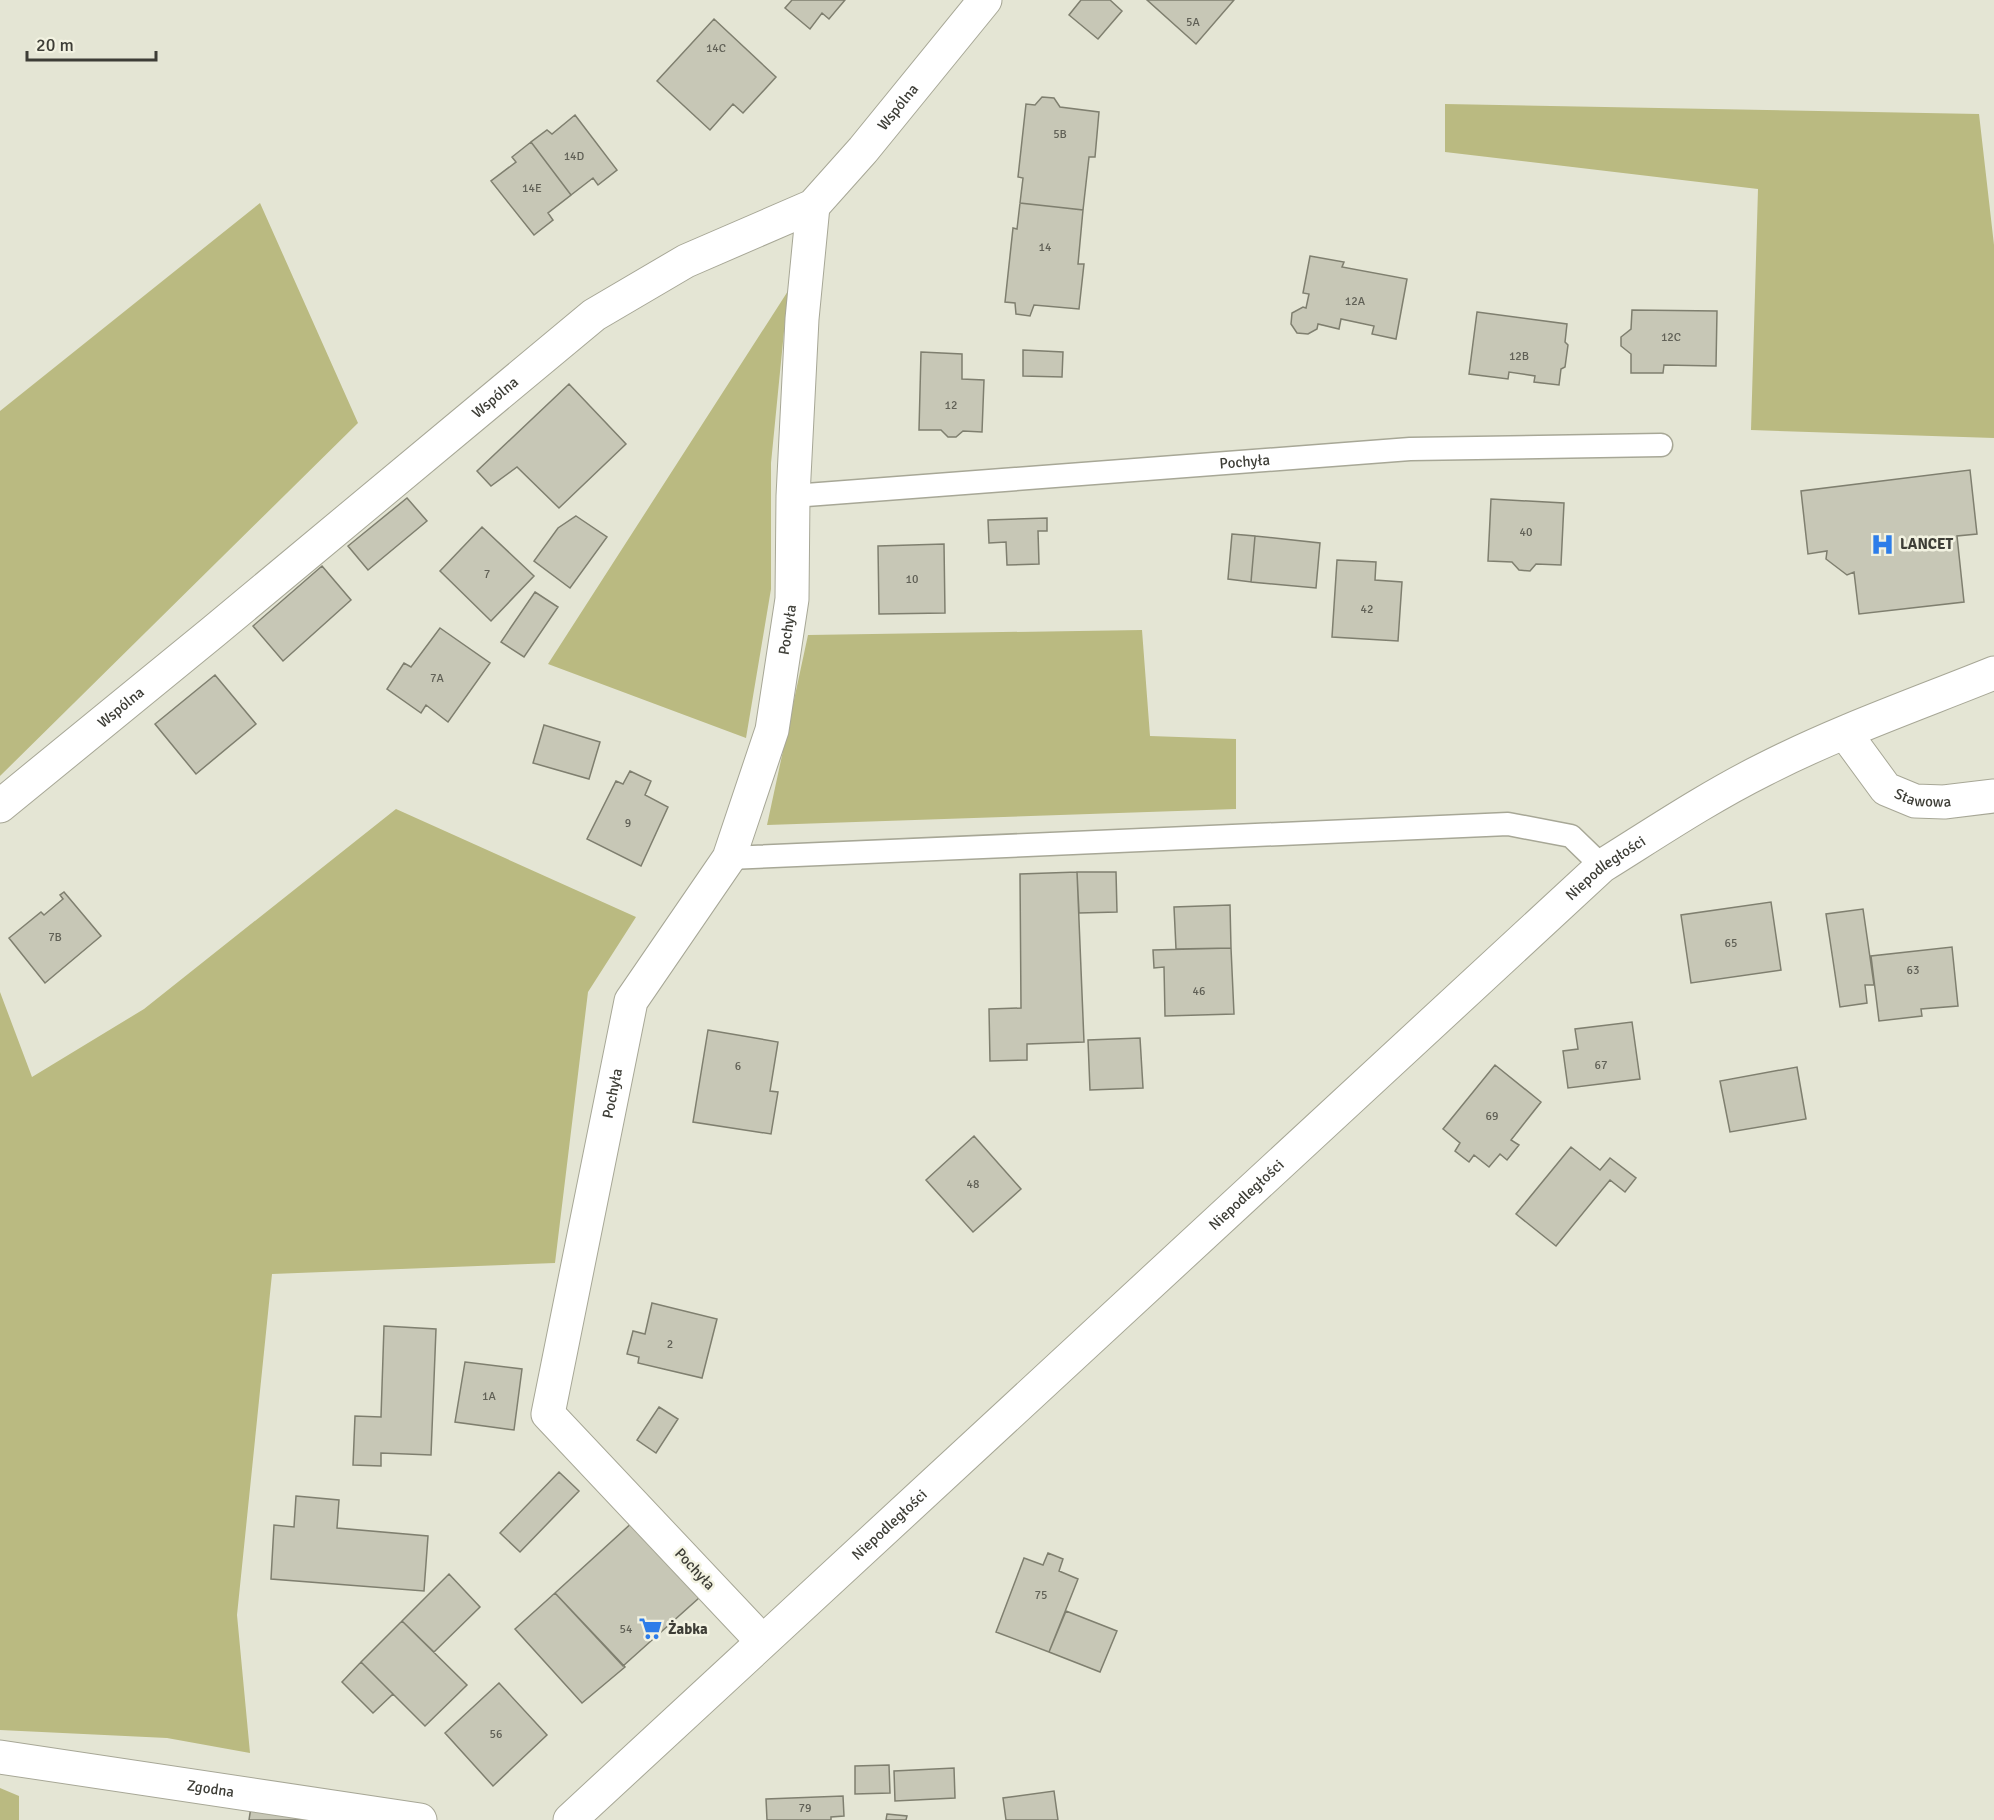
<svg xmlns="http://www.w3.org/2000/svg" width="1994" height="1820" viewBox="0 0 1994 1820" font-family="Signika,sans-serif">
<rect width="100%" height="100%" fill="#e4e5d4"/>
<path fill="#baba81" d="M1445 104 1979 114 1994 245V438L1751 430 1758 189 1445 152Z
M260 203 358 423 0 776V411Z
M788 291 771 463V589L746 738 548 664Z
M1142 630 1150 736 1236 739V809L767 825 808 635Z
M396 809 636 917 588 992 555 1263 272 1274 237 1615 250 1753 167 1738 0 1730V992L32 1077 144 1009Z
M0 1788 19 1796V1820H0Z"/>
<path fill="#c7c7b6" stroke="#7f7f6f" stroke-width="1.5" d="M792 0H845L829 19 822 13 810 29 785 8Z
M1081 0H1110L1122 11 1098 39 1069 15Z
M1147 0H1234L1196 44Z
M714 19 776 77 743 113 733 104 710 130 657 81Z
M1042 97 1054 98 1060 107 1099 112 1095 157H1089L1083 210 1020 203 1023 178 1018 177 1026 104 1035 105Z
M575 115 617 170 598 185 593 178 571 195 531 142 547 130 552 134Z
M531 142 571 195 548 213 553 220 534 235 491 181 516 162 512 157Z
M1020 203 1083 210 1078 264H1084L1079 309 1034 305 1030 316 1016 314 1015 303 1005 302 1013 228 1017 229Z
M1310 256 1344 262 1342 267 1407 279 1396 339 1372 334 1374 326 1341 319 1339 329 1318 324 1317 329 1308 334 1297 333 1291 324 1292 313 1303 307 1306 308 1309 294 1303 293Z
M1632 310 1717 311 1716 366 1664 365 1663 373H1631V354L1621 346V337L1631 329Z
M1477 312 1567 324 1565 342 1568 345 1565 367 1561 369 1559 385 1534 382 1535 376 1509 372 1508 379 1469 374Z
M1023 350 1063 352 1062 377 1023 376Z
M921 352 962 354V379L984 380 982 432 963 431 956 437H948L941 430H919Z
M569 384 626 444 559 508 517 467 491 486 477 471Z
M1970 470 1977 534 1957 536 1964 602 1859 614 1854 572 1847 575 1826 559 1827 551 1808 554 1801 491Z
M407 498 427 521 368 570 348 546Z
M1491 499 1564 503 1561 565 1536 564 1530 571 1519 570 1512 562 1488 561Z
M576 516 607 537 570 588 534 561 558 528Z
M1047 518V531H1038L1039 564 1007 565 1006 542 989 543 988 520Z
M482 527 534 576 491 621 440 571Z
M1232 534 1255 536 1251 582 1228 579Z
M1255 536 1320 543 1316 588 1251 582Z
M944 544 945 613 879 614 878 546Z
M1337 560 1376 562 1375 580 1402 582 1398 641 1332 637Z
M322 566 351 600 283 661 253 626Z
M535 592 558 607 524 657 501 642Z
M440 628 490 663 448 722 426 705 421 713 387 689 404 663 411 667Z
M215 675 256 724 196 774 155 724Z
M544 725 600 742 589 779 533 763Z
M630 771 651 781 645 795 668 807 641 866 587 839 616 781 623 784Z
M1077 872 1084 1042 1027 1044V1060L990 1061 989 1009 1021 1008 1020 874Z
M1077 872H1116L1117 912 1079 913Z
M64 892 101 936 45 983 9 938 41 912 44 915 63 899 60 895Z
M1771 902 1781 970 1691 983 1681 915Z
M1230 905 1231 948 1176 949 1174 907Z
M1863 909 1874 985H1865L1867 1003 1840 1007 1826 914Z
M1952 947 1958 1006 1921 1009 1922 1016 1879 1021 1871 956Z
M1231 948 1234 1014 1165 1016 1164 967 1154 968 1153 950Z
M1632 1022 1640 1079 1568 1088 1563 1051 1578 1049 1575 1029Z
M708 1030 778 1042 770 1091 778 1092 771 1134 693 1122Z
M1140 1038 1143 1088 1090 1090 1088 1040Z
M1495 1065 1541 1102 1511 1140 1519 1145 1507 1160 1500 1154 1489 1167 1474 1155 1469 1162 1455 1151 1460 1143 1443 1129Z
M1797 1067 1806 1119 1730 1132 1720 1081Z
M974 1136 1021 1189 973 1232 926 1180Z
M1571 1147 1600 1170 1610 1158 1636 1178 1625 1192 1610 1180 1556 1246 1516 1214Z
M652 1303 717 1319 702 1378 638 1363 639 1357 627 1354 633 1331 645 1334Z
M384 1326 436 1329 431 1455 381 1453V1466L353 1465 355 1416 381 1417Z
M465 1362 522 1369 514 1430 455 1422Z
M659 1407 678 1419 656 1453 637 1440Z
M559 1472 579 1491 520 1552 500 1533Z
M296 1496 339 1500 337 1528 428 1536 424 1591 271 1579 274 1525 294 1527Z
M635 1520 709 1589 623 1666 555 1593Z
M1048 1553 1063 1559 1059 1571 1078 1579 1049 1652 996 1632 1024 1558 1043 1565Z
M449 1574 480 1607 434 1652 402 1621Z
M555 1593 625 1667 582 1703 515 1629Z
M1066 1611 1117 1631 1100 1672 1049 1652Z
M402 1621 467 1685 425 1726 361 1662Z
M361 1662 393 1694 373 1713 342 1682Z
M499 1683 547 1735 493 1786 445 1733Z
M889 1765 890 1793 855 1794V1766Z
M954 1768 955 1798 895 1801 894 1771Z
M1054 1791 1058 1820H1006L1003 1798Z
M843 1796 844 1816 831 1817V1820H767L766 1799Z
M251 1807 317 1820H249Z
M887 1814 907 1816 906 1820H886Z"/>
<g fill="none" stroke-linecap="round" stroke-linejoin="round">
<defs>
<g id="service">
<path id="s1" d="M793 496 1410 449 1661 445"/>
<path d="M729 858 1508 824 1571 836 1602 866"/>
</g>
<g id="minor">
<path id="s2" d="M1845 733 1886 789 1915 801 1944 802 1994 796"/>
<path id="s3" d="M0 806 213 632 594 315 686 261 813 206 863 150 985 0"/>
<path id="s4" d="M762 1641 548 1414 631 1001 729 858 772 730 792 599 793 496 802 319 813 206"/>
<path id="s5" d="M0 1757 420 1820"/>
</g>
<g id="tertiary">
<path id="s6" d="M570 1820 1602 866C1655 833 1707 798 1763 770 1837 732 1917 704 1994 673"/>
</g>
</defs>
<use href="#service" stroke="#a7a796" stroke-width="25"/>
<use href="#minor" stroke="#a7a796" stroke-width="35"/>
<use href="#tertiary" stroke="#a7a796" stroke-width="35"/>
<use href="#service" stroke="#fff" stroke-width="22"/>
<use href="#minor" stroke="#fff" stroke-width="33"/>
<use href="#tertiary" stroke="#fff" stroke-width="33"/>
</g>
<defs>
<symbol id="hospital-bare" viewBox="-9 -9 18 18"><path d="M-5-5h3v3.5h4V-5h3V5h-3V1.5h-4V5h-3Z" fill="#2d7de9" stroke="#f2f2e1" stroke-width="2.5" paint-order="stroke"/></symbol>
<symbol id="supermarket-bare" viewBox="-9 -9 18 18"><path d="M-6-5.5h2.5l.6 2H6L4.5 2H-2.5L-4.4-4H-6ZM-1.5 3.2a1.3 1.3 0 1 0 .1 0ZM3 3.2a1.3 1.3 0 1 0 .1 0Z" fill="#2d7de9" stroke="#f2f2e1" stroke-width="2.5" paint-order="stroke"/></symbol>
</defs>
<g fill-rule="evenodd">
<use href="#hospital-bare" x="1866" y="528" width="33" height="33"/>
<use href="#supermarket-bare" x="634" y="1612" width="33" height="33"/>
</g>
<g text-anchor="middle" dominant-baseline="central" stroke-width="5" stroke-linejoin="round" paint-order="stroke">
<g font-size="12" fill="#606056">
<text x="1193" y="22">5A</text>
<text x="716" y="48">14C</text>
<text x="1060" y="134">5B</text>
<text x="574" y="156">14D</text>
<text x="532" y="188">14E</text>
<text x="1045" y="247">14</text>
<text x="1355" y="301">12A</text>
<text x="1671" y="337">12C</text>
<text x="1519" y="356">12B</text>
<text x="951" y="405">12</text>
<text x="1526" y="532">40</text>
<text x="487" y="574">7</text>
<text x="912" y="579">10</text>
<text x="1367" y="609">42</text>
<text x="437" y="678">7A</text>
<text x="628" y="823">9</text>
<text x="55" y="937">7B</text>
<text x="1731" y="943">65</text>
<text x="1913" y="970">63</text>
<text x="1199" y="991">46</text>
<text x="1601" y="1065">67</text>
<text x="738" y="1066">6</text>
<text x="1492" y="1116">69</text>
<text x="973" y="1184">48</text>
<text x="670" y="1344">2</text>
<text x="489" y="1396">1A</text>
<text x="1041" y="1595">75</text>
<text x="626" y="1629">54</text>
<text x="496" y="1734">56</text>
<text x="805" y="1808">79</text>
</g>
<g font-size="15" fill="#3d3d36" stroke="#f2f2e1">
<text stroke="none"><textPath href="#s3" startOffset="1146">Wspólna</textPath></text>
<text stroke="none"><textPath href="#s3" startOffset="642">Wspólna</textPath></text>
<text stroke="none"><textPath href="#s1" startOffset="453">Pochyła</textPath></text>
<text stroke="none"><textPath href="#s4" startOffset="1143">Pochyła</textPath></text>
<text stroke="none"><textPath href="#s3" startOffset="156">Wspólna</textPath></text>
<text stroke="none"><textPath href="#s2" startOffset="108">Stawowa</textPath></text>
<text stroke="none"><textPath href="#s6" startOffset="1407">Niepodległości</textPath></text>
<text stroke="none"><textPath href="#s4" startOffset="639">Pochyła</textPath></text>
<text stroke="none"><textPath href="#s6" startOffset="921">Niepodległości</textPath></text>
<text stroke="none"><textPath href="#s6" startOffset="435">Niepodległości</textPath></text>
<text transform="translate(695 1569) rotate(47)">Pochyła</text>
<text stroke="none"><textPath href="#s5" startOffset="213">Zgodna</textPath></text>
</g>
<g font-size="15" font-weight="bold" fill="#3d3d36" stroke="#f2f2e1" text-anchor="start">
<text x="1900" y="544">LANCET</text>
<text x="668" y="1629">Żabka</text>
</g>
</g>
<path d="M27 51v9h129v-9" fill="none" stroke="#3d3d36" stroke-width="3"/>
<text x="36" y="51" font-size="18" fill="#3d3d36" stroke="#f2f2e1" stroke-width="4.5" paint-order="stroke">20 m</text>
</svg>
